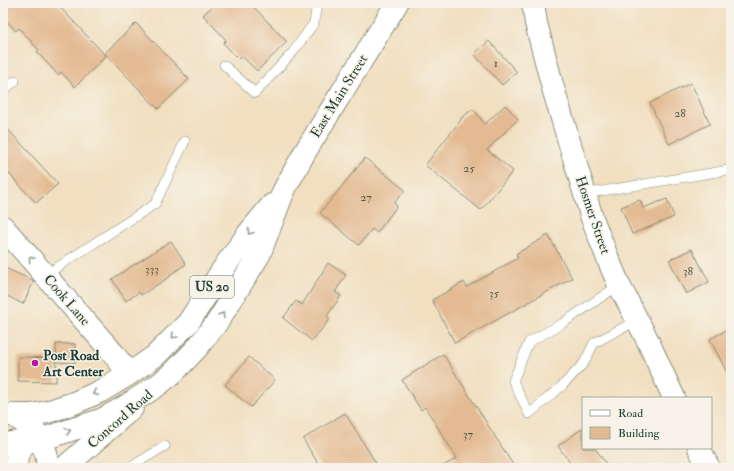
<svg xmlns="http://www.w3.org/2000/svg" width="734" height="471" viewBox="0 0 734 471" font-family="'IM FELL Double Pica',serif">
<rect width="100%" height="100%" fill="#f7f3e8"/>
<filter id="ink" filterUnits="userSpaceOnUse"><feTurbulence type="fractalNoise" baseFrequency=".025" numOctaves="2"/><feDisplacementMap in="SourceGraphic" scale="8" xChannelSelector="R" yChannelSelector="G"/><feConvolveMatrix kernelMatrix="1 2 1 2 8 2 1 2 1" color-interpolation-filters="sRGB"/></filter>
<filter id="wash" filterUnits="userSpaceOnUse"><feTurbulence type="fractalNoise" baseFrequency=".012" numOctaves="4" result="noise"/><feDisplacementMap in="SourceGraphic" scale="16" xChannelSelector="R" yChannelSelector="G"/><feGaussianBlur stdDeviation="0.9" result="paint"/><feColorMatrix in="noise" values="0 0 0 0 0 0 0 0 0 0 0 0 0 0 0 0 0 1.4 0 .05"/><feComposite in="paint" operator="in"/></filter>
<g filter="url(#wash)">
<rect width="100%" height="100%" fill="#f1dfc0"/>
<g id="blocks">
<path fill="#e3ba92" d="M3 3H56L106 56 75 87 61 72 58 75 37 52 39 50 19 28 16 31 3 17Z
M216 3H250L287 42 257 71 242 56 239 59 223 43 226 40 203 15Z
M136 23 189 79 158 109 105 53Z
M489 41 517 72 502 85 474 54Z
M691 83 710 124 669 144 650 103Z
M505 105 518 119 487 150 513 171 481 210 425 165 461 120V118L473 109 485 124Z
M3 124 58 184 36 203 3 167Z
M365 158 405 190 394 203 397 206 377 233 372 229 359 245 320 213Z
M667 199 674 217 632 234 621 207 640 200 643 208Z
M548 235 572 278 455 343 432 300 464 282 467 287 518 258 516 254Z
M171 241 186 264 170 275 171 276 141 295 139 292 126 301 112 279Z
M692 249 709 282 686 294 669 260Z
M328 263 346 275 335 292 341 296 327 316 330 319 312 341 283 318 296 301 302 305Z
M3 267 34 281 23 304 3 294Z
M731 328V381L710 339Z
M56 344H75V363L56 362V361V382L18 381V357L56 358Z
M443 354 515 468H440L457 458 425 407 421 410 402 380Z
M249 357 275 380 251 407 225 385Z
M345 413 379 468H321L303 439Z
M583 428V448H595L609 468H574L558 446Z"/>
</g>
</g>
<g filter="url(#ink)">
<use href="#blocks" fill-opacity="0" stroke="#888e7a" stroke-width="1"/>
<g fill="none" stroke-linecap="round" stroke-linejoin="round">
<defs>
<path id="lane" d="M224 65 255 93 293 52 314 23 317 3
M3 91 15 81
M584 194 729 170
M45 275 155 204 185 141
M619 285 563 323 529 342 513 381 529 414 563 385 584 363 594 343 638 320
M129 468 165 446"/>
<path id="secondary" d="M533 3 536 23 553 88 592 218 608 259 619 285 646 337 674 398
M3 227 113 353 129 374
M13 415 34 429 46 453 48 468
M699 448 709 468
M16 468 17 455 34 429
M64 468 132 408"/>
<path id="primary" d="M3 415H32L47 412 74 403 101 391 129 374 155 356 188 323 225 266 248 234 272 205
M3 444 40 440 101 420 126 406 158 385 174 372 197 348 218 321 259 255 284 190 305 152 397 3"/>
</defs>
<use href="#lane" stroke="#888e7a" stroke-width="10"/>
<use href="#secondary" stroke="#888e7a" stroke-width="24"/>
<use href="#primary" stroke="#888e7a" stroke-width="24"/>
<use href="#lane" stroke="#fff" stroke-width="9"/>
<use href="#secondary" stroke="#fff" stroke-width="22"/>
<use href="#primary" stroke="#fff" stroke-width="22"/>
</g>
<defs><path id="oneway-chevron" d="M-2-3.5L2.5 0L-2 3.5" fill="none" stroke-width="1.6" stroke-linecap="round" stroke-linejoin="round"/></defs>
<g stroke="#8f9e9a">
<use href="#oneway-chevron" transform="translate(250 232) rotate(128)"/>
<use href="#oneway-chevron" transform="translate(31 259) rotate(-131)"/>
<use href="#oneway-chevron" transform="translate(222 315) rotate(-58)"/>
<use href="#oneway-chevron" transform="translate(174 336) rotate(135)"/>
<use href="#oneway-chevron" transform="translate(95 393) rotate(155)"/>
<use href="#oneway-chevron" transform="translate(68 431) rotate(-18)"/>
</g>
</g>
<circle fill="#b5179e" stroke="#f7f3e8" stroke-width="1.5" cx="35" cy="363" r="4"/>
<g text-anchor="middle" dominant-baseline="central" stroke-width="3" stroke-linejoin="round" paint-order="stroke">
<g font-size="12" fill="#505c4c">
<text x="496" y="63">1</text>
<text x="680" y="113">28</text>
<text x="469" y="168">25</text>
<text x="366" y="197">27</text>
<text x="152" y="269">333</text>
<text x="688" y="271">38</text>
<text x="494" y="293">35</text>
<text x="468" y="434">37</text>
</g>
<rect fill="#f7f3e8" stroke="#60746a" stroke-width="1" x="190" y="276" width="44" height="22" rx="3"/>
<g font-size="13" font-weight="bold" fill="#1f3d34">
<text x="212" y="287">US 20</text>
</g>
<g font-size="14" fill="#1f3d34" stroke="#f7f3e8">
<text transform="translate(339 96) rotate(-58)">East Main Street</text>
<text transform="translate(593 215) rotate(71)">Hosmer Street</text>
<text transform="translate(67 300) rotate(49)">Cook Lane</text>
<text transform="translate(120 419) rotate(-41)">Concord Road</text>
</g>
<g font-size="14" font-weight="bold" fill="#1f3d34" stroke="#f7f3e8" text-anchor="start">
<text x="43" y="355">Post Road<tspan x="43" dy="16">Art Center</tspan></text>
</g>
</g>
<rect width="734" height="471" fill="none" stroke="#f7f3e8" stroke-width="16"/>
<rect x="582" y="397" width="130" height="52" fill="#f7f3e8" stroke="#a1aaa0"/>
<rect x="590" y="410" width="20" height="6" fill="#ffffff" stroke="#a1aaa0"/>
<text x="618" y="417" font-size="12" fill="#1f3d34">Road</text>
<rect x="590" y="427" width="20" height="12" fill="#e3ba92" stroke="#a1aaa0"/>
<text x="618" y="437" font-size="12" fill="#1f3d34">Building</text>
</svg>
